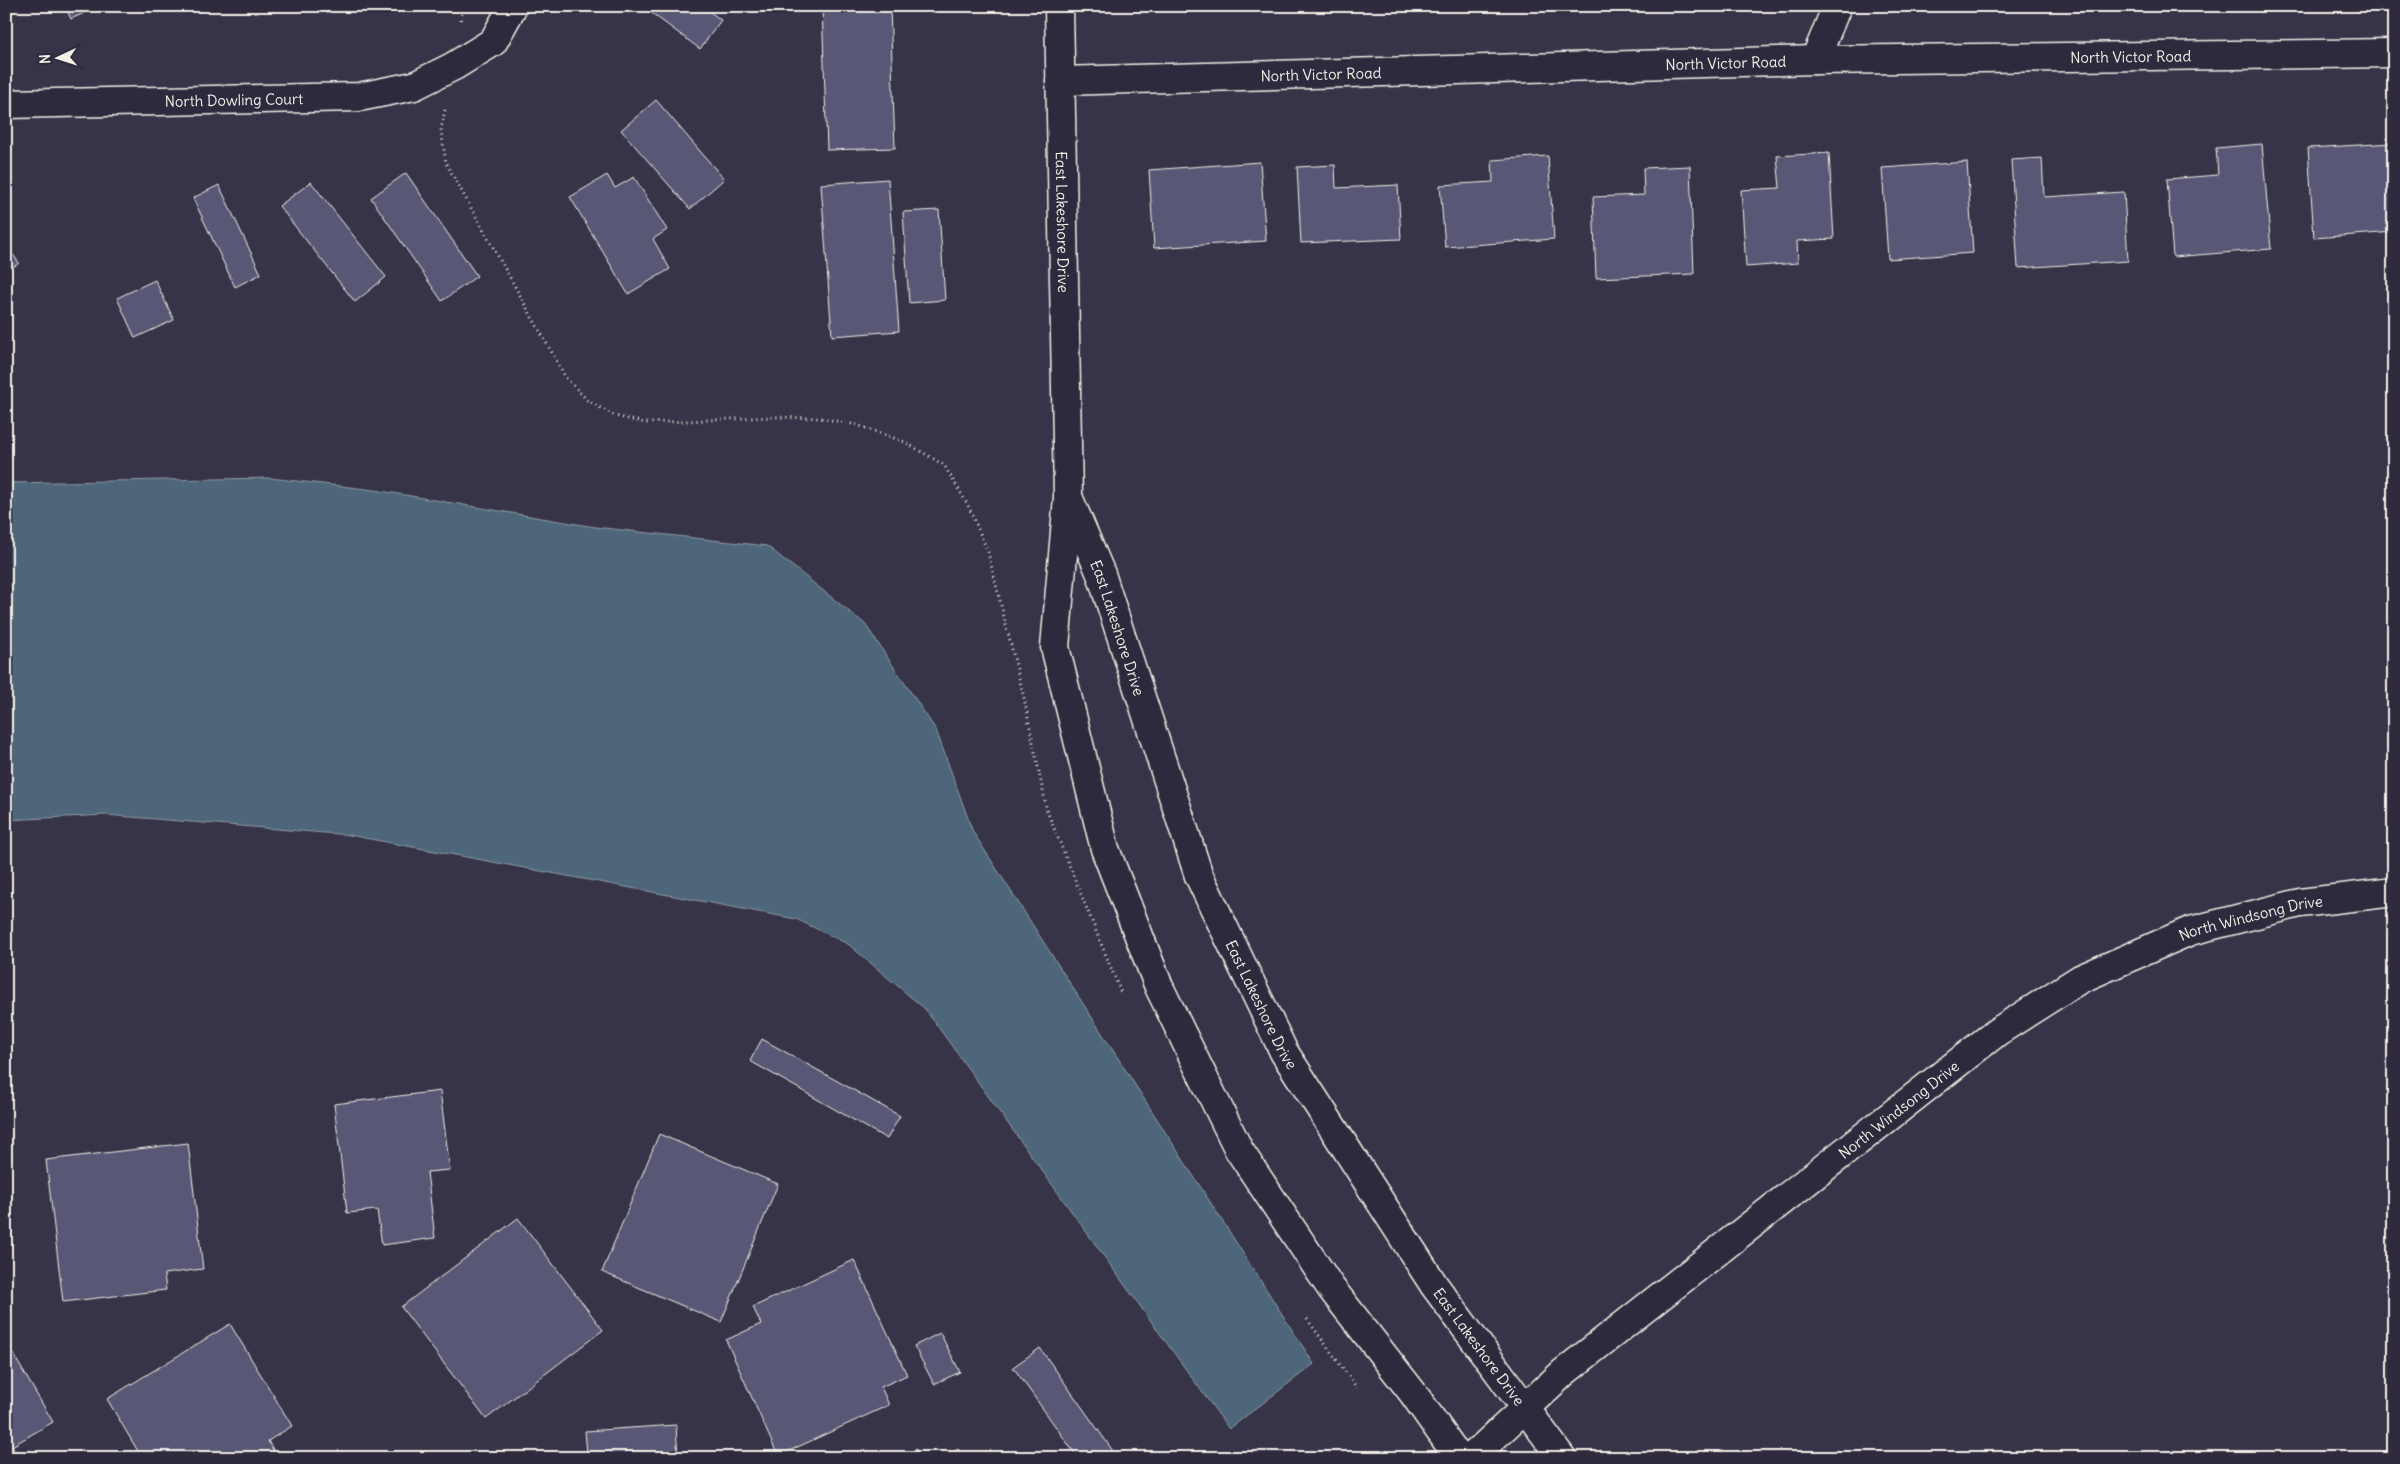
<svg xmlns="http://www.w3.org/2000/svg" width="2400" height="1464" viewBox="0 0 2400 1464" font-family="Delius,sans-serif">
<rect width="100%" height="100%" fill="#373348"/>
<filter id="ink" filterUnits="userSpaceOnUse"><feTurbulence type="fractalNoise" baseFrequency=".02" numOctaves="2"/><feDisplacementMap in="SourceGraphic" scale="10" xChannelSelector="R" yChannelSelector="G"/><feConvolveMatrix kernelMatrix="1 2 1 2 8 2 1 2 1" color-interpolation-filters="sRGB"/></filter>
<g filter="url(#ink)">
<path fill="#4e667a" stroke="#909ea6" d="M270 478 375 490 595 527 767 546 865 624 936 730 973 832 1314 1364 1229 1429 925 1009 848 944 796 919 349 835 106 815 6 820V483Z"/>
<path fill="#595876" stroke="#f4f1e8" d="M65 6H99L71 19Z
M642 6H702L721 20 700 49Z
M822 6H890L895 148 827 150Z
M656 100 724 179 690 209 621 130Z
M2393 143 2394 232 2314 238 2308 148Z
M2262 144 2271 249 2173 257 2167 179 2218 175 2216 148Z
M1829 153 1834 239 1797 241 1798 263 1746 267 1741 190 1780 188 1777 156Z
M1548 156 1554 239 1445 247 1440 185 1493 182 1492 160Z
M2042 158 2044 197 2124 192 2128 261 2018 268 2011 160Z
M1260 162 1266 241 1154 248 1149 170Z
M1967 162 1973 253 1888 259 1882 168Z
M1335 165 1336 188 1398 185 1401 239 1301 243 1297 167Z
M1690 166 1694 274 1596 278 1593 197 1644 195 1643 168Z
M406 173 477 276 442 301 371 198Z
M607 175 615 188 634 177 667 230 653 239 670 269 628 294 570 197Z
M888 179 899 331 832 336 821 184Z
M311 182 386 277 355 302 279 206Z
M219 185 261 274 235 287 193 198Z
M939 210 945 300 909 303 903 212Z
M6 245 19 263 6 272Z
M155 280 174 320 135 338 117 298Z
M762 1039 900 1116 887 1139 750 1061Z
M440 1091 450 1170 427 1172 435 1238 382 1245 377 1210 347 1213 334 1104Z
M659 1134 778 1184 721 1322 602 1272Z
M188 1143 203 1269 164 1274 166 1290 63 1302 46 1160Z
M518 1218 603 1330 486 1419 401 1307Z
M854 1260 907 1375 881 1387 889 1405 778 1456 726 1340 761 1324 753 1307Z
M230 1324 292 1426 268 1441 278 1458H142L107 1399Z
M940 1333 960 1372 934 1384 914 1346Z
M6 1342 53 1422 12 1446 19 1458H6Z
M1040 1348 1118 1458H1078L1013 1367Z
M676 1425 678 1458H562V1455L587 1453 585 1431Z
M916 1449 921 1458H902Z
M958 1449 964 1458H944Z"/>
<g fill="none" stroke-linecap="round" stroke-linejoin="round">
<defs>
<g id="street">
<path d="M1815 60 1837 6"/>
<path id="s1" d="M1060 81 1815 60 2394 53"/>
<path id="s2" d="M6 104 359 97 414 86 454 66 493 42 513 6"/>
</g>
<g id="secondary">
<path id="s3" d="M1059 6 1068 497 1055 647 1105 849 1159 987 1239 1150 1331 1288 1413 1393 1459 1458"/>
<path id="s4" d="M1069 499 1101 574 1199 876 1284 1052 1434 1285 1562 1458"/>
<path id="s5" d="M1471 1458 1564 1372 1997 1032 2080 979 2190 931 2300 903 2394 892"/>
</g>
</defs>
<use href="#street" stroke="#f4f1e8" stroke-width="31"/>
<use href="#secondary" stroke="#f4f1e8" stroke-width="31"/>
<path stroke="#f4f1e8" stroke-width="3" stroke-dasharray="1 4" stroke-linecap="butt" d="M461 20 463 6
M445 110 441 129 446 163 566 378 587 400 615 416 645 423 772 417 821 418 857 425 905 442 944 465 968 505 988 552 1024 698 1047 811 1122 995
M1307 1319 1357 1388"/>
<use href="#street" stroke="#2f2a3d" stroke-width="28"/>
<use href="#secondary" stroke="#2f2a3d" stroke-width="28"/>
</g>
</g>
<g text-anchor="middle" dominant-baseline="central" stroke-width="4.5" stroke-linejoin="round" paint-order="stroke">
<g font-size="15" fill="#f4f1e8" stroke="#2f2a3d">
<text stroke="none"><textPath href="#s1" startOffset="1071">North Victor Road</textPath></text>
<text stroke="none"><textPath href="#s1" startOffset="666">North Victor Road</textPath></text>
<text stroke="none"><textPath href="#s1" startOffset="261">North Victor Road</textPath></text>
<text stroke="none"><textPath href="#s2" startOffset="228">North Dowling Court</textPath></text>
<text stroke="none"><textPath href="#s3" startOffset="216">East Lakeshore Drive</textPath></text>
<text stroke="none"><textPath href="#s4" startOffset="138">East Lakeshore Drive</textPath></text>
<text stroke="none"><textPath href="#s5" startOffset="958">North Windsong Drive</textPath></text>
<text stroke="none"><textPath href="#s4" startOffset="542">East Lakeshore Drive</textPath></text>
<text stroke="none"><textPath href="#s5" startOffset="552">North Windsong Drive</textPath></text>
<text stroke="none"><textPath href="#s4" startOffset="948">East Lakeshore Drive</textPath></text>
</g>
</g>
<rect width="2400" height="1464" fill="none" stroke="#2f2a3d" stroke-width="25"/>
<rect x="12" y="12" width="2375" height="1439" fill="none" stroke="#f4f1e8" stroke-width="2" filter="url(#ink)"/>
<g transform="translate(58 58) rotate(266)" stroke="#2f2a3d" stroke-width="4" paint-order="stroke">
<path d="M0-4L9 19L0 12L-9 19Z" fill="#f4f1e8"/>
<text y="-8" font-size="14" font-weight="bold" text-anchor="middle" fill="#f4f1e8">N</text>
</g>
</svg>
